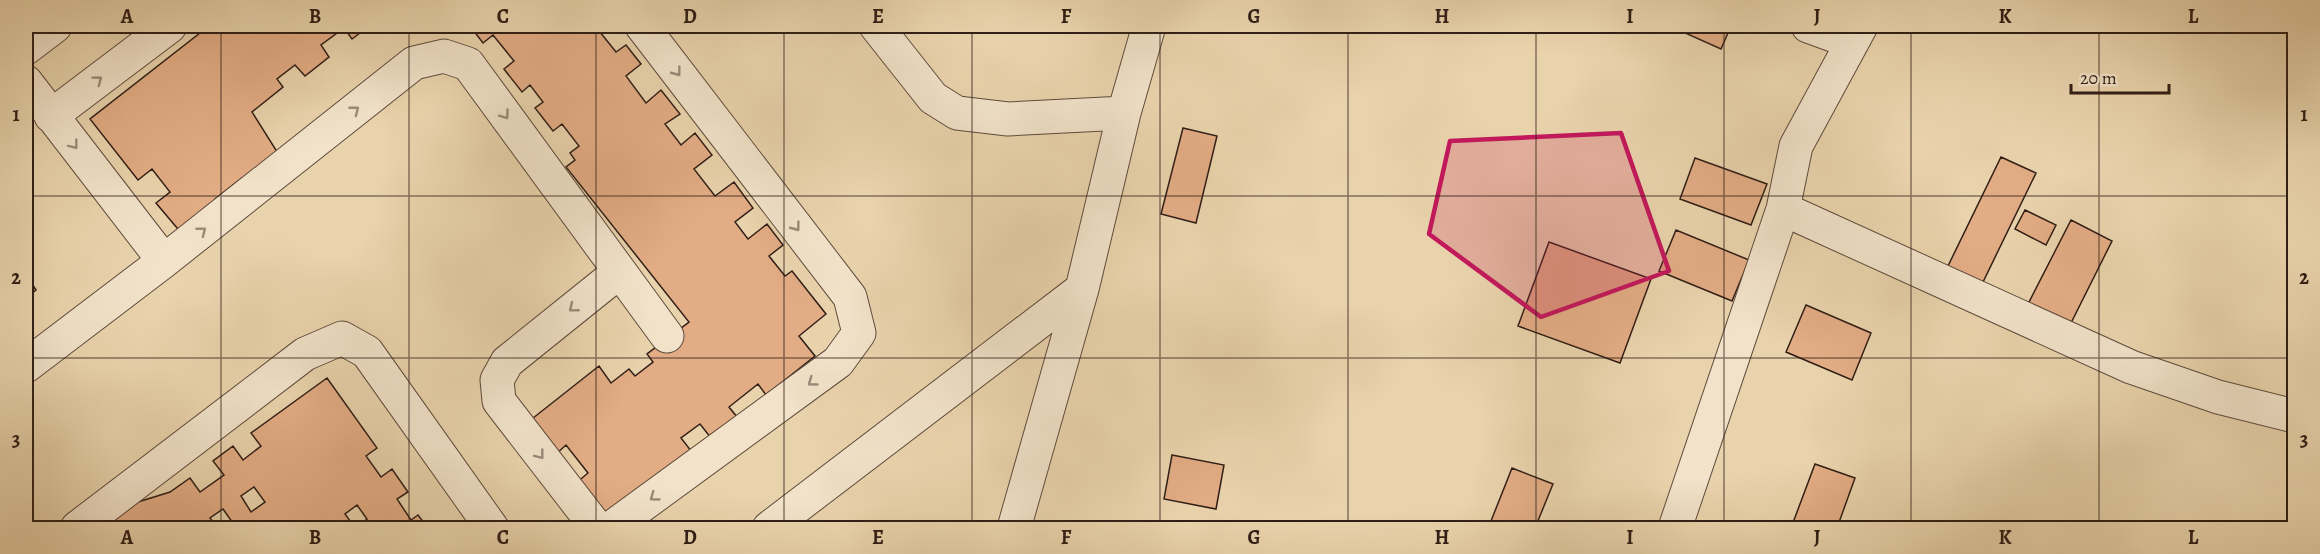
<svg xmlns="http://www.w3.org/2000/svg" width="2320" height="554" viewBox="0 0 2320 554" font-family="Alegreya,serif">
<rect width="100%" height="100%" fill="#e9d3ac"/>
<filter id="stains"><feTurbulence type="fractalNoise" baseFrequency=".00333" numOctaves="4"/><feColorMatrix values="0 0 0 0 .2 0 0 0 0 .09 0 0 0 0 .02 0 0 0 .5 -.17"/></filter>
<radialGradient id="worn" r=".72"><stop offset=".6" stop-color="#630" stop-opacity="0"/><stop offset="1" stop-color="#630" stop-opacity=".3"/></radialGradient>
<path fill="#e2ac84" stroke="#301e16" stroke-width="1.5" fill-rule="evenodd" d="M209 26H369L352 39 344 28 321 45 329 57 305 76 295 65 277 79 283 87 252 112 281 158 248 183 242 178 215 199 218 208 183 235 156 203 170 192 152 169 138 180 90 119Z
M470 26H607L600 32 616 52 626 45 641 64 626 76 646 103 661 90 680 114 665 124 681 145 695 133 712 155 694 169 715 196 734 182 753 208 735 222 748 239 767 224 783 245 769 256 785 276 792 271 826 314 799 336 815 356 766 395 758 384 729 407 737 417 711 438 700 424 681 438 692 452 605 520 576 483 588 473 566 445 555 455 528 422 599 366 611 383 629 369 635 376 653 362 647 354 689 322 566 167 575 160 570 153 579 146 562 124 553 131 535 108 543 102 530 85 522 92 504 69 514 61 493 35 483 43Z
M1675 26H1731L1721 49 1674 28Z
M1183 128 1217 136 1196 223 1161 214Z
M2001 157 2036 173 1983 282 1948 266Z
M1695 158 1767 184 1751 225 1680 199Z
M2025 210 2056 225 2046 245 2015 229Z
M2071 220 2112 241 2069 327 2027 306Z
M1676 230 1749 260 1732 301 1659 271Z
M1549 242 1651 279 1620 363 1518 326Z
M26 275 36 290 26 299Z
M1806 305 1871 333 1852 380 1786 352Z
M327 378 377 448 366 456 381 477 392 469 408 492 397 499 411 520 418 515 428 528H231L235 526 223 509 210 518 218 528H104L138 502 170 492 190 478 200 492 224 475 213 461 233 446 243 460 261 446 251 433ZM254 487 265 502 251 512 241 496ZM357 505 367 519 355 528 345 514Z
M1172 455 1224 465 1216 509 1164 499Z
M1815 464 1855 478 1837 528H1791Z
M1512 468 1553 484 1535 528H1512L1491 521Z"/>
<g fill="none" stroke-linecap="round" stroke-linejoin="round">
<defs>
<path id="minor" d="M876 26 933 98 957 113 1008 119 1124 113
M1808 26 1852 42
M26 48 55 26
M26 82 164 261 414 63 444 56 468 64 667 336
M51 116 170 26
M1783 209 2131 367 2218 397 2294 416
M26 366 164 261
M77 528 305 354 342 338 367 352 492 528
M597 528 499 401 497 380 507 362 619 272
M611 528 838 362 859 333 850 297 642 26
M769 528 1082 289
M1014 528 1082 289 1124 113 1149 26
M1675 528 1783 209 1796 146 1861 26"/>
</defs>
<use href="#minor" stroke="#5e4b3c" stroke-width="35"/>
<use href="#minor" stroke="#f1e2c9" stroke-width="33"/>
</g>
<defs><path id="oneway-chevron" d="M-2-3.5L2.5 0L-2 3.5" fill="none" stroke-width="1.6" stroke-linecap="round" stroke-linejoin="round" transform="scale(1.5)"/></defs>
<g stroke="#9a8a78">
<use href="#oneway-chevron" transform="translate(677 72) rotate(53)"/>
<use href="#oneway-chevron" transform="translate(98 80) rotate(-37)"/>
<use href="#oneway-chevron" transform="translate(355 110) rotate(-38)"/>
<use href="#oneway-chevron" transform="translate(505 115) rotate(54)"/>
<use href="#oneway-chevron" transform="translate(74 145) rotate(52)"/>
<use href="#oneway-chevron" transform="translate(796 227) rotate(53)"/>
<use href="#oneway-chevron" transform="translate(202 231) rotate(-38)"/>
<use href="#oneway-chevron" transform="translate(573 308) rotate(141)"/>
<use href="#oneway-chevron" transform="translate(812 382) rotate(144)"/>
<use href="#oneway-chevron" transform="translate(540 455) rotate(52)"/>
<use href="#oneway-chevron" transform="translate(654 497) rotate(144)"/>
</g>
<path fill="#c2185b" fill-opacity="0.2" stroke="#c2185b" stroke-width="4.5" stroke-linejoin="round" d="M1621 133 1669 271 1541 317 1429 234 1450 141Z"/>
<path fill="none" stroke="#301e16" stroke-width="1.5" stroke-opacity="0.55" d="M221 26V528M409 26V528M596 26V528M784 26V528M972 26V528M1160 26V528M1348 26V528M1536 26V528M1724 26V528M1911 26V528M2099 26V528M26 196H2294M26 358H2294"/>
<rect width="2320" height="554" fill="none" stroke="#e9d3ac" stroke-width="66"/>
<path d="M2071 84v9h98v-9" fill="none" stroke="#301e16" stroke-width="3"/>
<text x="2080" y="84" font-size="18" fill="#301e16" stroke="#f1e2c9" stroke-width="4.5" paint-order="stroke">20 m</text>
<rect x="33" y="33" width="2254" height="488" fill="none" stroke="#301e16" stroke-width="2"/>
<g font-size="20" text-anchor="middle" font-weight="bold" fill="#301e16">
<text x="127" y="23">A</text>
<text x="315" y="23">B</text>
<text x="503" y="23">C</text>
<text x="690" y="23">D</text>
<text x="878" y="23">E</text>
<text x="1066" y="23">F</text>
<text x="1254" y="23">G</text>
<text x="1442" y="23">H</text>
<text x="1630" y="23">I</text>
<text x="1817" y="23">J</text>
<text x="2005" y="23">K</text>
<text x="2193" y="23">L</text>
<text x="16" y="121">1</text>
<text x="2304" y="121">1</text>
<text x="16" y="284">2</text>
<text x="2304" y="284">2</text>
<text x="16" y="446">3</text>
<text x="2304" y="446">3</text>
<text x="127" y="544">A</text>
<text x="315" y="544">B</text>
<text x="503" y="544">C</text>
<text x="690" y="544">D</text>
<text x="878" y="544">E</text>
<text x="1066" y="544">F</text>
<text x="1254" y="544">G</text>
<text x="1442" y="544">H</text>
<text x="1630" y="544">I</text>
<text x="1817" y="544">J</text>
<text x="2005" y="544">K</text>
<text x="2193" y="544">L</text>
</g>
<rect width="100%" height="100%" filter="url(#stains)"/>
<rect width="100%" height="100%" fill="url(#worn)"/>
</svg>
